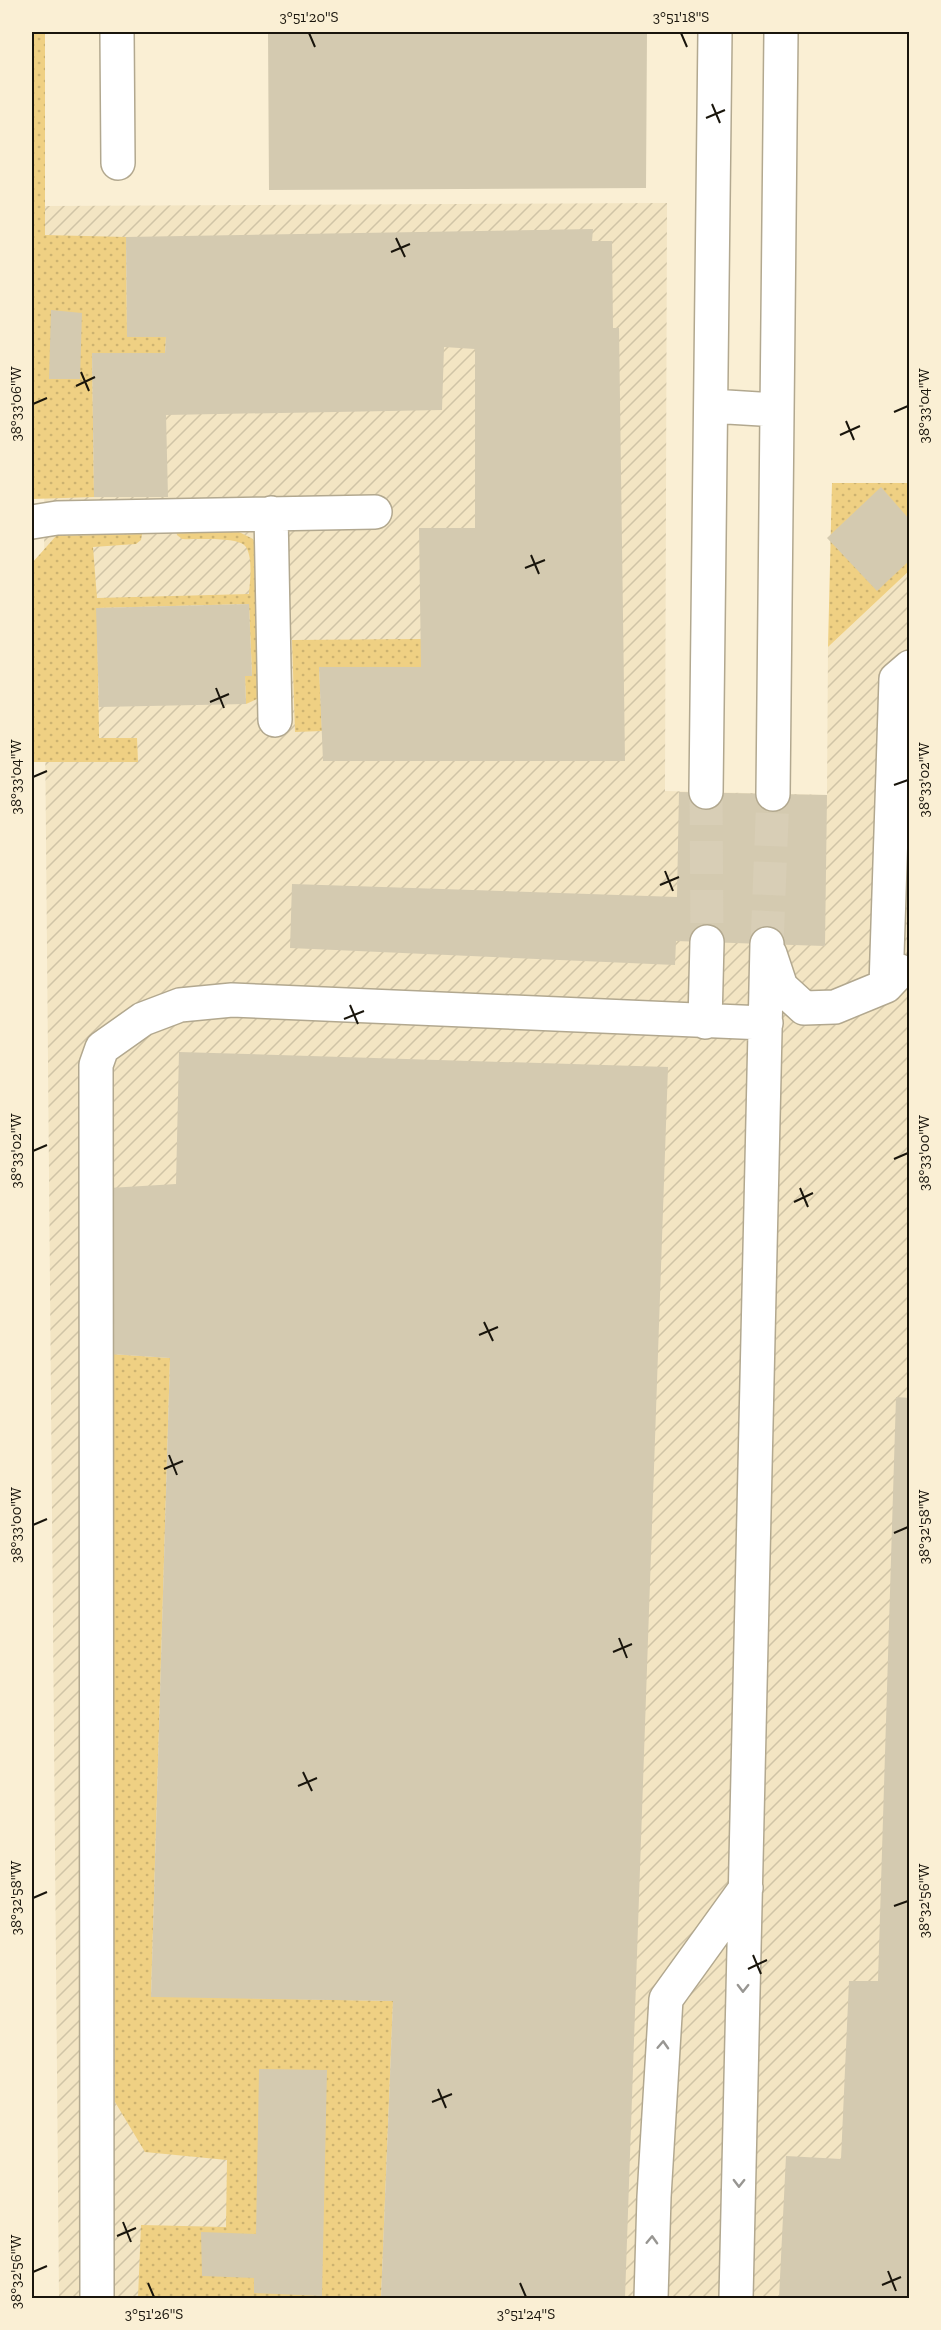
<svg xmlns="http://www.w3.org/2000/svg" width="941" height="2330" viewBox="0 0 941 2330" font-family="'Zilla Slab',serif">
<defs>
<pattern id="industrial-furrows" width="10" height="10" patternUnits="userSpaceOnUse" patternTransform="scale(1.5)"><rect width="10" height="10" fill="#f3e5c3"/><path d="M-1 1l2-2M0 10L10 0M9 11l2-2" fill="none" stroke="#d0c4a6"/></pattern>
<pattern id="grass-dots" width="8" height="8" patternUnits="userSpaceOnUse" patternTransform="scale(1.5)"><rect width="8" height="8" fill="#efd083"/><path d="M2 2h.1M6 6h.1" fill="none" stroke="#ccb270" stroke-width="1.8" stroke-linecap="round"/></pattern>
</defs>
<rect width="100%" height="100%" fill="#faefd4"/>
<path fill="url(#industrial-furrows)" d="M667 203 665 791 827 795 828 647 909 571V2298H59L44 612 45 206Z"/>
<path fill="url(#grass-dots)" d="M32 32H45V235L126 237 127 337H166L165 353H92L94 497 32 499Z
M832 483H909V571L828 647Z
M176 530 237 531 253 539 256 546 257 699 246 704 245 676 252 675 249 604 97 608 99 738H137L138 762H32V563L56 536 142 534 141 540 136 544 93 547 97 598 249 594C250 582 253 558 246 547 239 536 195 540 182 539L177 535Z
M421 639V667H319L322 731 295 732 292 640Z
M110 1354 170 1358 151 1996 393 2001 381 2298H138L141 2225 226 2227 227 2160 145 2152 115 2102Z"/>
<path fill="#d4cab0" d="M268 32H647L646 188 269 190Z
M593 229 592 241H612L613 328H619L625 761H323L319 667H421L419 528H475V349L444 347 442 410 166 415 168 497H94L92 353H165L166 337H127L126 237Z
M51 310 82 313 80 379H49Z
M881 487 910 520V560L877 591 827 538Z
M249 604 252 676H245L246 704 99 707 96 608Z
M679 792 827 795 825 946 676 941 675 965 290 948 292 884 677 897Z
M179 1052 668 1067 625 2298H381L393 2001 151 1997 170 1358 110 1354 109 1188 176 1184Z
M896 1397 910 1398V2298H779L786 2156 841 2159 849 1981H878Z
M259 2069 327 2070 322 2296 254 2293V2278L202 2276 201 2232 256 2234Z"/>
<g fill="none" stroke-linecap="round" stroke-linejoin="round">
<path stroke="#d8ceb6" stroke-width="33" stroke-dasharray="33 16" stroke-linecap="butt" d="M706 792 707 942
M767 944 773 794"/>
<defs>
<path id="minor" d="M117 32 118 163
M711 406 777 410
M271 513 275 720
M32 522 57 518 375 512
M706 792 715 32
M773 794 781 32
M770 954 781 987 804 1008 835 1007 886 986 900 971
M886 986 896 679 910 667
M705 1022 707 942
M97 2298 96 1065 102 1048 143 1019 180 1005 232 1000 766 1023
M651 2298 654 2197 666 1999 746 1888
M736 2298 767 944"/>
</defs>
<use href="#minor" stroke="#b2a88f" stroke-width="36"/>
<use href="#minor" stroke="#fff" stroke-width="33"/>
</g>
<defs><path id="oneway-chevron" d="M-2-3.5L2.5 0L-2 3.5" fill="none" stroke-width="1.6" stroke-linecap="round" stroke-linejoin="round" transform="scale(1.5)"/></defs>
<g stroke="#989692">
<use href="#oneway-chevron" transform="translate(743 1988) rotate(91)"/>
<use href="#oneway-chevron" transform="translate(663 2045) rotate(-87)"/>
<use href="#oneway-chevron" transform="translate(739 2183) rotate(91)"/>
<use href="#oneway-chevron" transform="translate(652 2240) rotate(-88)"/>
</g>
<path fill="none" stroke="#19150c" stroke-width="2" d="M309 33 315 47M681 33 687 47M712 104 720 123M706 118 725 110M396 238 405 257M391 252 410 244M81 372 89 391M76 386 95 377M33 404 47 398M894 412 908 406M846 421 854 440M840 435 860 426M531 555 539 574M525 568 545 560M216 688 224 708M210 702 229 694M33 777 47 771M894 785 908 780M665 871 673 891M660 885 679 877M350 1005 358 1024M344 1019 364 1011M33 1151 47 1145M894 1159 908 1153M800 1188 808 1207M794 1202 813 1193M484 1322 493 1341M479 1335 498 1327M169 1455 177 1475M164 1469 183 1461M33 1525 47 1519M894 1533 908 1527M619 1638 627 1658M613 1652 632 1644M303 1772 312 1791M298 1786 317 1778M33 1898 47 1892M894 1906 908 1901M753 1955 761 1974M748 1969 767 1960M438 2089 446 2108M432 2102 452 2094M123 2222 131 2242M117 2236 136 2228M888 2271 896 2291M33 2272 47 2266M148 2283 154 2297M520 2283 526 2297M882 2285 901 2277"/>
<rect width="941" height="2330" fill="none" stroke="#faefd4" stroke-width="66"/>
<rect x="33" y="33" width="875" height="2264" fill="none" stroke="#19150c" stroke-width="2"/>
<g font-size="15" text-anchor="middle" fill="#19150c">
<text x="309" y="22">3°51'20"S</text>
<text x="681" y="22">3°51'18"S</text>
<text transform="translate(16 404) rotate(-90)" y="5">38°33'06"W</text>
<text transform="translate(924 406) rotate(-90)" y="5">38°33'04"W</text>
<text transform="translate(16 777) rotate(-90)" y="5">38°33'04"W</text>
<text transform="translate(924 780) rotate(-90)" y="5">38°33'02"W</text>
<text transform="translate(16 1151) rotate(-90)" y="5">38°33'02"W</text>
<text transform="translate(924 1153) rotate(-90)" y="5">38°33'00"W</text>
<text transform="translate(16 1525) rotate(-90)" y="5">38°33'00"W</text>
<text transform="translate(924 1527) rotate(-90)" y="5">38°32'58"W</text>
<text transform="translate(16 1898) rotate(-90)" y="5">38°32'58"W</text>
<text transform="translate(924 1901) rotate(-90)" y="5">38°32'56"W</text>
<text transform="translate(16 2272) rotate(-90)" y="5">38°32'56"W</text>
<text x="154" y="2319">3°51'26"S</text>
<text x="526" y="2319">3°51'24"S</text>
</g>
</svg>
